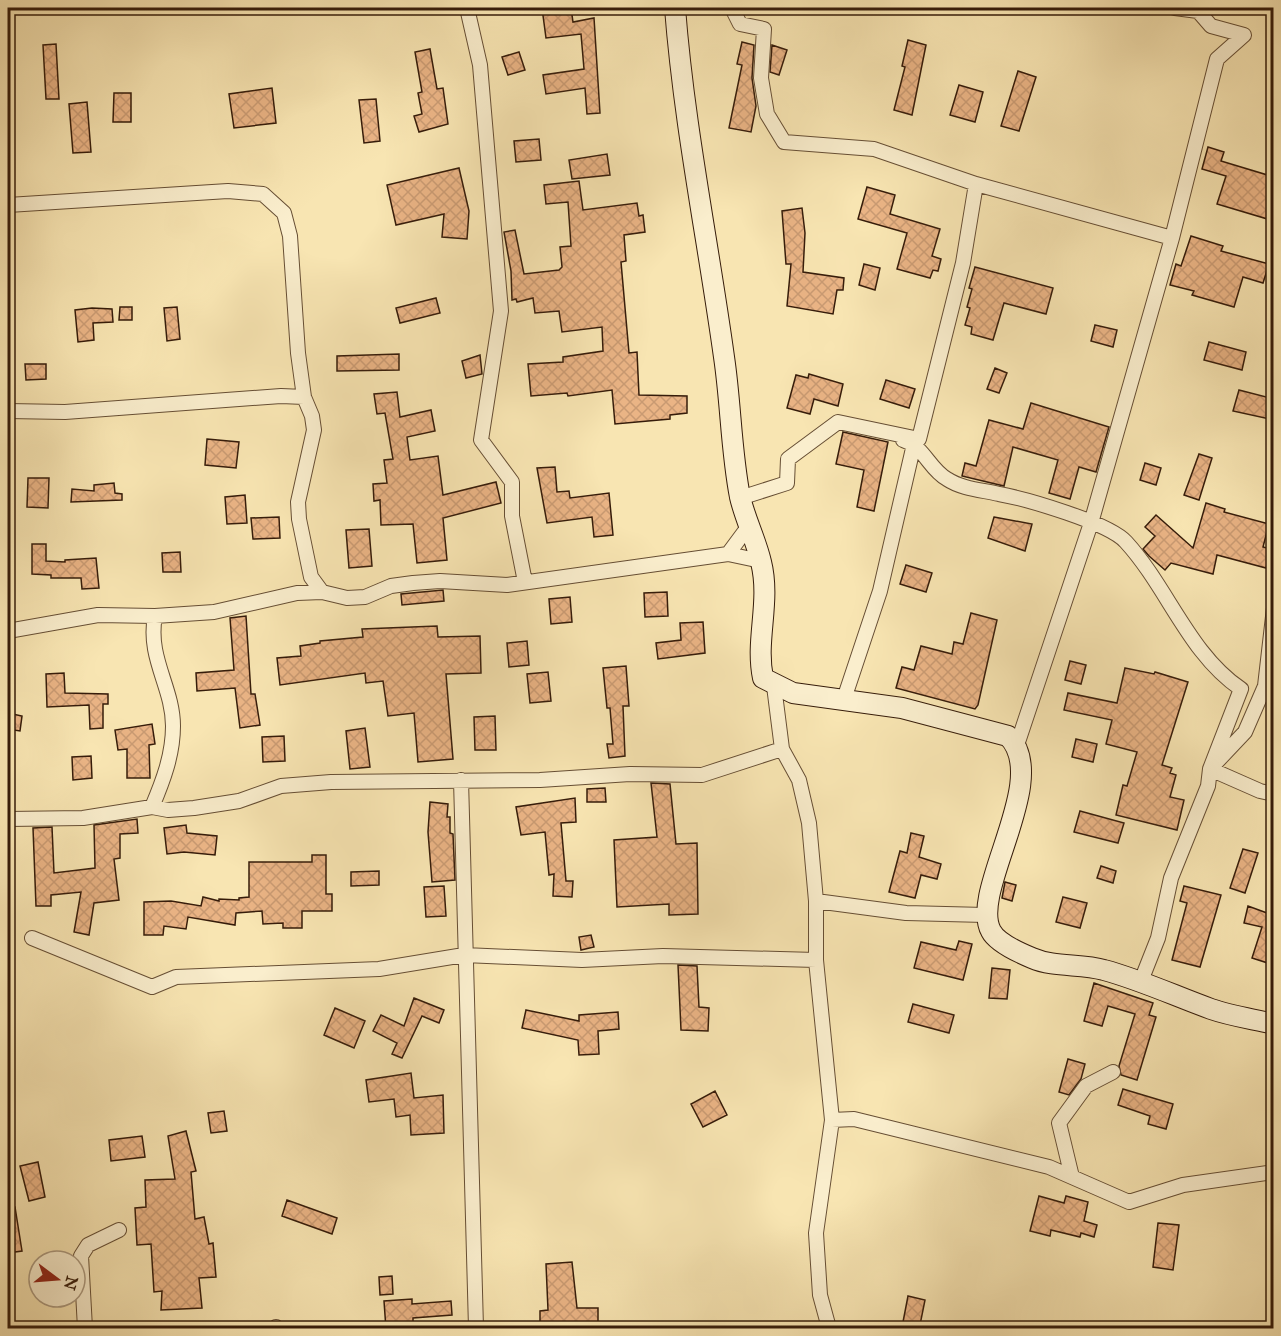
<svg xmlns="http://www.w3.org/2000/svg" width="1281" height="1336" viewBox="0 0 1281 1336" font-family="'IM FELL Great Primer',serif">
<defs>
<pattern id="building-cross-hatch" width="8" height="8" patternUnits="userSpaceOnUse" patternTransform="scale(1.5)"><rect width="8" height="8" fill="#eab485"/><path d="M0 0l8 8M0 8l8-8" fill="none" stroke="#c99a72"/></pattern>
</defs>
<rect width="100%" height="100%" fill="#f8e5b2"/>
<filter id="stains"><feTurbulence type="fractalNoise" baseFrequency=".00333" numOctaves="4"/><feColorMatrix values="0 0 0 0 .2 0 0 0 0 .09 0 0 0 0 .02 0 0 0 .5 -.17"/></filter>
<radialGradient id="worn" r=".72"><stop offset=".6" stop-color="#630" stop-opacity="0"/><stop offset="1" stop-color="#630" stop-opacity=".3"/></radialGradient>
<path fill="url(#building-cross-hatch)" stroke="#361c0a" stroke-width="1.5" d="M542 8H571L573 22 594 18 600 113 587 114 585 88 546 94 543 75 584 69 581 34 546 38Z
M908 40 926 45 912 115 894 110 905 67 902 66Z
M742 42 754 45 752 78 756 106 751 132 729 128 742 65 737 64Z
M56 44 59 99H46L43 45Z
M772 45 787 50 779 75 770 72Z
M430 49 437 89 443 88 448 124 419 132 414 116 422 114 418 93 422 92 415 52Z
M519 52 525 70 508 75 502 57Z
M1018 71 1036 77 1019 131 1001 126Z
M959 85 983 92 975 122 950 115Z
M272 88 276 123 234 128 229 94Z
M114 93H131V122H113Z
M376 99 380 141 364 143 359 100Z
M87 102 91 152 73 153 69 104Z
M539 139 541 160 516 162 514 141Z
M1208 147 1224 152 1221 161 1274 177V221L1217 204 1226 176 1202 169Z
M607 154 610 175 572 179 569 160Z
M459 168 469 211 467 239 442 237 444 214 396 225 387 185Z
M579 181 583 210 637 203 639 216 643 215 645 232 624 235 626 261 621 262 629 353 637 352 639 395 687 396V413L670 415V419L615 424 612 390 568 396 567 393 531 396 528 364 563 362V357L603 351 602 327 562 332 559 311 535 313 533 298 517 302 516 299 512 300 511 271 504 232 515 230 524 274 559 270 562 267 560 247 571 246 568 202 546 204 544 185Z
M867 187 895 195 890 214 940 229 932 256 941 259 938 271 933 270 930 278 897 269 907 233 858 219Z
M802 208 805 233 803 272 844 278 843 290H837L833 314 787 306 791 264H786L782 211Z
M1191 236 1223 246 1221 251 1269 264 1263 283 1243 277 1234 307 1192 295 1194 291 1170 285 1176 264 1181 266Z
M864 264 880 268 875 290 859 285Z
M975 267 1053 288 1046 314 1004 303 993 340 971 334 972 327 965 325 970 308 967 307 972 289 969 288Z
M436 298 440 313 400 323 396 308Z
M120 307H132V320H119Z
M177 307 180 339 167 341 164 308Z
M92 308 112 309 113 322 93 323 94 340 78 342 75 310Z
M1095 325 1117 330 1113 347 1091 341Z
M1209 342 1246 352 1242 370 1204 360Z
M399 354V370L337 371V356Z
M480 355 482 374 466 378 462 361Z
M25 364H46V379L26 380Z
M995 368 1007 373 999 393 987 389Z
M809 374 843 384 838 406 814 399 810 414 787 408 796 375 808 378Z
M886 380 915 389 909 408 880 399Z
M1239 390 1274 399V420L1233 411Z
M397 392 400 417 431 410 435 431 407 437 410 460 438 456 443 495 496 482 501 503 443 518 447 560 417 563 413 524 381 525 380 500 374 501 373 484 387 483 384 460 393 459 385 413 377 414 374 394Z
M1031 403 1109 427 1096 472 1079 467 1070 499 1049 493 1058 460 1013 447 1004 486 962 476 965 463 976 466 989 420 1023 429Z
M843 432 888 442 874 511 857 507 864 470 836 464Z
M207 439 239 442 236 468 205 465Z
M1199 454 1212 458 1199 500 1184 495Z
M1145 463 1161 468 1156 485 1140 480Z
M555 467 557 492 569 491 570 498 609 493 613 535 594 537 592 517 547 523 537 468Z
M28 478H49L48 508 27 507Z
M114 483 115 493 122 494V500L71 502 72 489 94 491V485Z
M245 495 247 523 227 524 225 497Z
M1206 503 1225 509 1224 512 1269 524 1263 547 1271 549 1266 568 1217 555 1213 574 1171 563 1165 570 1149 556 1143 549 1155 536 1145 527 1156 515 1193 548Z
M279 517 280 538 253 539 251 518Z
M994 517 1032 524 1025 551 988 538Z
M369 529 372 566 349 568 346 530Z
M32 544H46V561L65 562V560L96 558 99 588 82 589 81 578H51V575L32 574Z
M180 552 181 572H163L162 553Z
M906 565 932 573 926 592 900 584Z
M443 590 444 601 402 605 401 594Z
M667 592 668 616 645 617 644 593Z
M570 597 572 622 551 624 549 599Z
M971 613 997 620 978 705 975 709 896 688 902 667 914 670 921 646 952 654 954 642 963 644Z
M246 616 251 694H255L260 725 240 728 235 688 197 691 196 673 234 670 230 618Z
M703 622 705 653 658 659 656 643 681 640 680 623Z
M437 626 438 637 480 636 481 673 446 674 453 759 418 762 414 713 388 716 383 681 366 683 365 673 280 685 277 658 301 656 300 646 320 643V641L363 637 362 629Z
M527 641 529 665 509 667 507 643Z
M1070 661 1086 665 1081 684 1065 680Z
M626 666 629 706H623L625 756 609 758 607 744H613L610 708H607L603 668Z
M1125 668 1154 674 1155 672 1188 682 1162 765 1172 768 1170 773 1176 775 1170 797 1184 800 1177 830 1116 815 1123 785 1127 786 1137 752 1106 744 1112 720 1064 710 1068 693 1117 703Z
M548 672 551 701 530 703 527 674Z
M64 673 65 693 108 694V704H103V728L90 729 89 705 47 707 46 674Z
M8 713 22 716 20 731 8 729Z
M495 716 496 750H475L474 717Z
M152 724 155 744 149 745 150 778H127V749L118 750 115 730Z
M365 728 370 767 350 769 346 731Z
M284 736 285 761 263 762 262 737Z
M1076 739 1097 744 1093 762 1072 757Z
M91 756 92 778 73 780 72 757Z
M651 783 670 784 676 844 697 843 698 914 669 915V904L617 907 614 840 657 837Z
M605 788 606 802H587V789Z
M575 798 576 822 561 823 566 881H573L572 897 553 896 554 874 549 875 545 832 521 835 516 807Z
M430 802 448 804 447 817H450V833L453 834 455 880 432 882 428 832Z
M1080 811 1124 823 1118 843 1074 832Z
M137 819 138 833 120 834V858L114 859 119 900 94 903 89 935 74 932 81 892 51 895V906H36L33 828 52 827 54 873 95 868 94 825Z
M186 825 187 833 217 836 215 855 184 852 167 854 164 828Z
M911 833 924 836 919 857 941 864 937 879 921 875 915 898 889 892 900 851 907 853Z
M1243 849 1258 853 1245 893 1230 888Z
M312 855H326V894H332V911H302V928H283V923L263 924 262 911 236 913 235 925 188 917 186 929 164 926 163 935H144V902L171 901 201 906 203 897 219 901V899L239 900V898L249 897V862H312Z
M1101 866 1116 871 1113 883 1097 878Z
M379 871V885L351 886V872Z
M1005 882 1016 885 1012 901 1002 898Z
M444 886 446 916 426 917 424 887Z
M1184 886 1221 895 1200 967 1172 960 1187 903 1180 901Z
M1063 897 1087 903 1080 928 1056 922Z
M1271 901H1274V965L1252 958 1262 927 1244 923 1248 906 1267 913Z
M591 935 594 947 581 950 579 937Z
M959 941 972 944 963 980 914 968 921 942 956 950Z
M678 965 697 966 699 1007 709 1008 708 1031 681 1030Z
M992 968 1010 970 1007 999 989 998Z
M1094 983 1153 1003 1149 1015 1156 1017 1137 1080 1121 1075 1119 1066 1135 1014 1108 1006 1102 1026 1084 1021Z
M414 998 444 1010 439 1023 422 1016 402 1058 392 1054 397 1043 373 1031 381 1015 404 1026Z
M913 1004 954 1015 949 1033 908 1022Z
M335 1008 365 1021 354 1048 324 1035Z
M526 1010 579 1021V1015L618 1012 619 1029 598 1031 599 1054 579 1055 578 1040 522 1028Z
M1068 1059 1085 1064 1081 1079 1069 1095 1059 1092Z
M411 1073 414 1098 443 1095 444 1133 411 1135 410 1115 396 1117 394 1099 369 1102 366 1080Z
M1123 1089 1173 1104 1166 1129 1148 1124 1150 1116 1118 1105Z
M715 1091 727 1115 703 1127 691 1104Z
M224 1111 227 1131 211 1133 208 1113Z
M186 1131 196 1171 191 1172 195 1219 204 1217 209 1244 213 1243 216 1277 199 1278 202 1308 161 1310 162 1291 154 1292 151 1244 137 1245 135 1208 146 1207 145 1180 175 1179 168 1136Z
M142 1136 145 1157 111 1161 109 1140Z
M38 1162 45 1197 29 1201 20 1166Z
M1039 1196 1064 1203 1066 1196 1088 1202 1084 1221 1097 1225 1094 1237 1081 1233 1080 1237 1051 1230 1050 1236 1030 1231Z
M287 1200 337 1218 332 1234 282 1216Z
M15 1207 22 1251 8 1253V1208Z
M1158 1223 1179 1225 1173 1270 1153 1267Z
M572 1262 577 1308H598V1325L540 1329V1311L548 1310 546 1264Z
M392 1276 393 1294 380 1295 379 1277Z
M908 1296 925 1300 920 1325 903 1322Z
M412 1299V1304L451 1301 452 1315 413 1318V1329H386L384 1301Z"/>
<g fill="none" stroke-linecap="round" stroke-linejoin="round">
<defs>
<path id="street" d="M467 8 480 65 501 311 481 440 512 482V516L525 582
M732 8 740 24 764 29 761 78 767 114 784 142 874 149 976 184 963 263 919 439 838 422 788 459 787 483 740 498
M976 184 1172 238 1217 59 1244 35 1211 26 1198 11 1175 8
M8 205 228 191 263 194 284 213 290 236 298 353 304 397 312 416 314 430 298 502 299 519 311 577 322 592
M8 411 65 412 281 396 304 397
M903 440C924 446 929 469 947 479 962 489 982 490 999 494 1027 499 1109 523 1126 542 1168 588 1189 654 1241 689L1210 769 1260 791 1274 794
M728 554 748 527
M8 631 98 615 155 616 214 612 297 593 322 592 347 598 365 597 391 586 413 583 440 581 507 585 728 554 761 561
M774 686 782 749 799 780 809 823 816 901V960L832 1120 816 1233 820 1295 829 1328
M844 699 880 591 914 444
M1017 745 1091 523 1172 238
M461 780 476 1328
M152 807C163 781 173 755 173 726 173 687 147 658 155 616
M8 819 83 818 152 807 168 810 194 808 239 801 281 786 331 782 540 780 630 774 702 775 782 749
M816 901 906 913 985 915
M32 938 152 987 176 977 379 969 464 955 582 960 663 956 816 960
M1141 981 1158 938 1171 878 1208 786 1210 769 1245 732 1265 686 1274 608
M832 1120 854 1119 1049 1167 1129 1202 1183 1185 1274 1172
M1072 1177 1059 1123 1086 1086 1113 1072
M276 1327V1328
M85 1328 81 1256 88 1245 119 1230"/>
<path id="secondary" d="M675 8C684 125 708 241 724 357 731 404 731 451 740 497 745 519 756 540 761 562 771 602 755 640 763 678L793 693 902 708 1008 736C1052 779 969 891 991 931 997 943 1020 953 1032 958 1055 968 1081 963 1104 970 1141 980 1175 996 1211 1009 1231 1016 1253 1019 1274 1024"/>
</defs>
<use href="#street" stroke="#664e34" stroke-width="16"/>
<use href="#secondary" stroke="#361c0a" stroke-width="22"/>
<use href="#street" stroke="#faeecd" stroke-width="14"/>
<use href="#secondary" stroke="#faeecd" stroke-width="20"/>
</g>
<rect width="1281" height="1336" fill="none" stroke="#f8e5b2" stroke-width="30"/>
<rect x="9" y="9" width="1263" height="1318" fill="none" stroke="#361c0a" stroke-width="3"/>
<rect x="15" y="15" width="1251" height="1306" fill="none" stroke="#361c0a" stroke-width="1.5"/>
<g transform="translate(57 1279) rotate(106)"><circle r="28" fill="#faeecd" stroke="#ac9a7f" stroke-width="1.5"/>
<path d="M0-4.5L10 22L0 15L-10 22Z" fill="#8f2418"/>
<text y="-9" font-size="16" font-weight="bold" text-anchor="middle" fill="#361c0a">N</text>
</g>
<rect width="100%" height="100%" filter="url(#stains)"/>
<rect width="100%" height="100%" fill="url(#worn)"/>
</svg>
